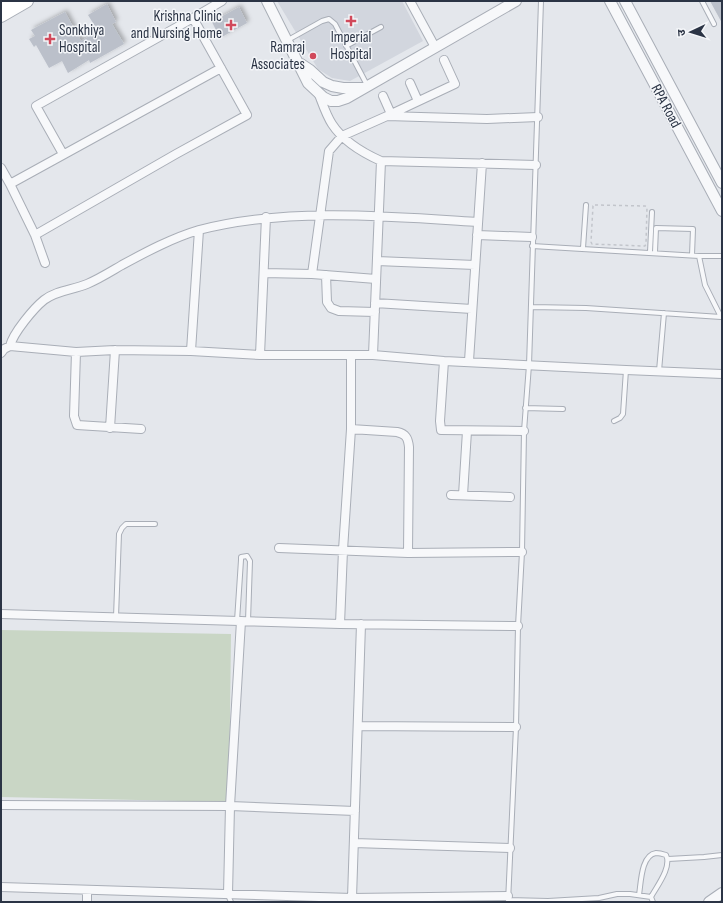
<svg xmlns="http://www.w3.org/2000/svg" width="723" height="903" viewBox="0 0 723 903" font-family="'Sofia Sans Condensed','Noto Sans Devanagari',sans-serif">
<defs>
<filter id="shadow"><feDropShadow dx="2.5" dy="-2.5" stdDeviation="2" flood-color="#0004"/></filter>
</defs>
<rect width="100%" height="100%" fill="#e4e7ec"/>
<path fill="#d2d6de" d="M277 1H402L423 41 350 81 332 78 318 69Z"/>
<path fill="#c9d6c5" d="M1 630 231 634 229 802 1 797Z"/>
<path fill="#bbc0ca" filter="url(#shadow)" d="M710 1H722V23Z
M107 4 116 22 112 24 124 44 90 63 89 60 68 73 62 61 49 68 36 45 34 47 29 39 35 36 31 30 65 12 81 41 98 31 88 15Z
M239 7 247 23 220 38 212 22Z"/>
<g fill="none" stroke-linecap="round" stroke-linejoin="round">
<defs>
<path id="service" d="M702 1 714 24
M288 40 322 21 329 19 335 24 367 85
M346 46 381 27
M532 246 699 256H722
M583 248 586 205
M650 252 652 212
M655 252 656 228 693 229 692 255
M531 307 586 308 721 317 705 285 699 256
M659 371 664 313
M525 408 563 409
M614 421 620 418 623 414 626 370
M116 617 119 534 122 528 126 524H155
M237 621 241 560V557L247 556 250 561 248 621
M668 859 704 857 722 855
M228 895 231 902
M639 895C641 883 641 855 656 853 659 853 663 854 666 855 672 867 657 886 651 897
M508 900 548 901 599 898 617 894H630L651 897 653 902
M508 902 516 727 518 626 522 552 524 431 529 365 541 1"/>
<path id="minor" d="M410 1 435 47
M410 83 418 101
M318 92C322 102 326 115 332 124 343 141 363 153 381 161
M383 96 391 114
M389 115 455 84 444 60
M63 154 36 106 193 18
M1 168 10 184 35 235 176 154 247 115 193 18 222 1
M10 184 221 68
M35 235 45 263
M477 235 532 237
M377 261 475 265
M264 273 312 274
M326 275 327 302 331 308 339 311 375 312
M376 279 312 274 329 151 342 136 387 116 487 119 538 117
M375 303 472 309
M10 346C13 333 34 308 44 300 57 290 73 290 87 284 99 279 110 272 122 265 146 252 172 238 199 230
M191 351 199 230C288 207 387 216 478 222
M76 352 74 416 77 425 141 429
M1 353 4 349 10 346 76 352 115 350 191 351 260 355H373L444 361 626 370 722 374
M260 355 266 217
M373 355 381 161 536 165
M444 361 440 421 441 430 524 431
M469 361 482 163
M110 428 115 350
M351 429 397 432C406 434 408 438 409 447L408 553
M451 495 510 497
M463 495 467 431
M279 548 408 553 522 552
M1 614 340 624 518 626
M340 624 343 550 351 429V356
M358 726 516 727
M1 805 230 806 355 811
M354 843 510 848
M1 887 352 898 508 896
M228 894 230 806 241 621
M352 898 361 624
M87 902V890"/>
<path id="tertiary" d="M267 1 308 83 323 97 331 101H338L347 98 516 1
M610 1 722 211
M625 1 722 183
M301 64 310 70 323 82 332 86 343 88H363
M709 902 722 893"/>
<path id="secondary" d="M1 5 9 1
M1 16 27 1"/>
</defs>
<use href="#service" stroke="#a9aeb7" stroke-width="6"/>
<use href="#minor" stroke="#a9aeb7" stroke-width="10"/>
<use href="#tertiary" stroke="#a9aeb7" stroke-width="12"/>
<use href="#secondary" stroke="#a9aeb7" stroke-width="14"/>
<path stroke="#c2c5cb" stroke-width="1.5" stroke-dasharray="3 3" stroke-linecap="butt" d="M595 205 645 206 647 207 646 244 645 246H642L592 244 591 242 593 206Z"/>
<use href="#service" stroke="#f7f8fa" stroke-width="4"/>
<use href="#minor" stroke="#f7f8fa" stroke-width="8"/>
<use href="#tertiary" stroke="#f7f8fa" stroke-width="10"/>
<use href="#secondary" stroke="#fff" stroke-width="12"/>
</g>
<g fill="#d1495b" stroke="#f4f6f9" stroke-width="1.5">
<path d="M349 15h4v4h4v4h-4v4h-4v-4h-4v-4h4z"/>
<path d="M229 19h4v4h4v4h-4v4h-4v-4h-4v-4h4z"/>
<path d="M48 33h4v4h4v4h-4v4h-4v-4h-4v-4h4z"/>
<circle cx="313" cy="56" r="4"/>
</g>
<g text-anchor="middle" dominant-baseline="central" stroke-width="3" stroke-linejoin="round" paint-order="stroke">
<g font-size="15" fill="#2b3445" stroke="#f4f6f9" text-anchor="end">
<text x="222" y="16">Krishna Clinic<tspan x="222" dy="17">and Nursing Home</tspan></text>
<text x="59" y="30" text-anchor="start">Sonkhiya<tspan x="59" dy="17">Hospital</tspan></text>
<text x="351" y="37" text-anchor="middle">Imperial<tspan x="351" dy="17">Hospital</tspan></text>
<text x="305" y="47">Ramraj<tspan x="305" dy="17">Associates</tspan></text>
</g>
<g font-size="15" fill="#2b3445" stroke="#f4f6f9">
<text transform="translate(666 106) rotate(62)">RPA Road</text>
</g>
</g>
<rect width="723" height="903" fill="none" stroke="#2b3445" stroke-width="4"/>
<g transform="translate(691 32) rotate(266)" stroke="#f4f6f9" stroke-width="3" paint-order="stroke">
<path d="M0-3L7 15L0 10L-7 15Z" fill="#2b3445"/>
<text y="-6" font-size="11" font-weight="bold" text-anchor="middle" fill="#2b3445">उ</text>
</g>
</svg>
